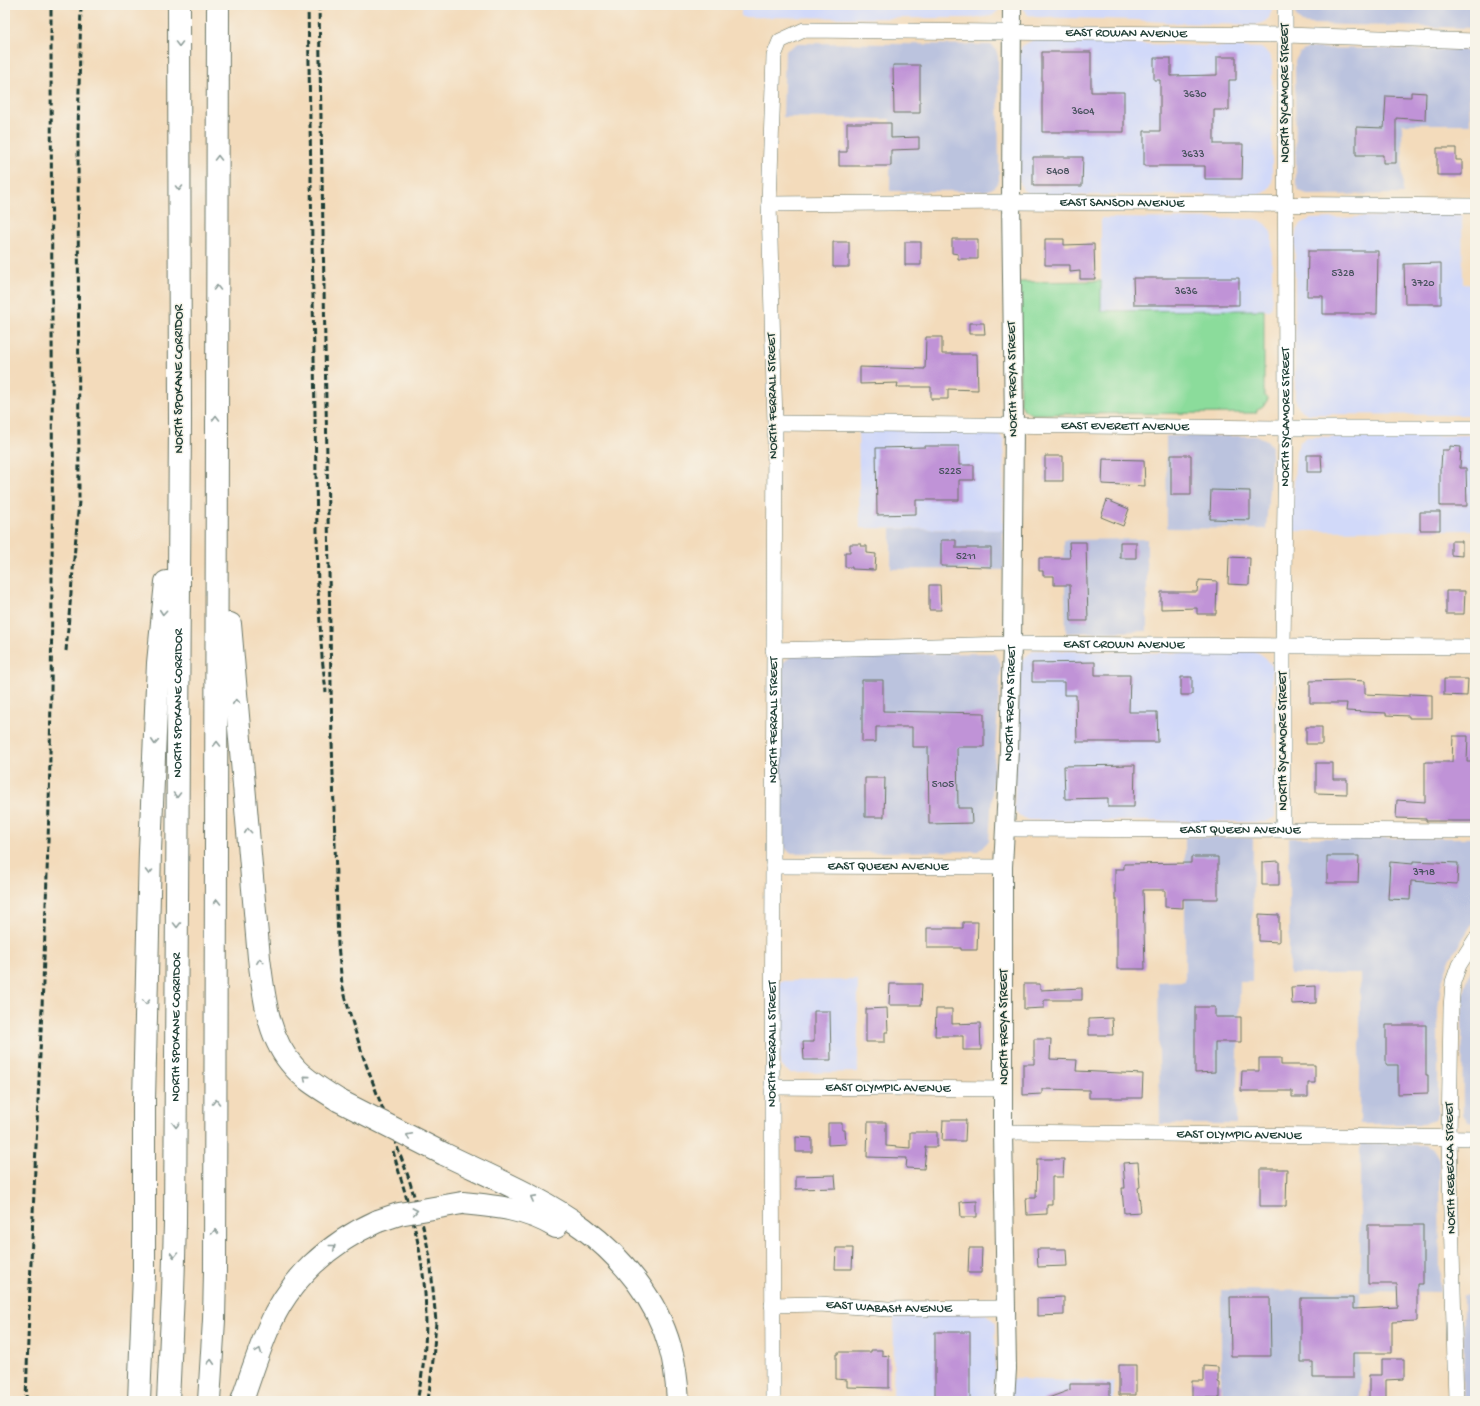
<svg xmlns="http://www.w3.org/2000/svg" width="1480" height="1406" viewBox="0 0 1480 1406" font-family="'Gochi Hand',sans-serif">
<rect width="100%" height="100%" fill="#f7f3e8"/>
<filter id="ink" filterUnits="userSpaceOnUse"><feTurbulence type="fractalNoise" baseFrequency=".025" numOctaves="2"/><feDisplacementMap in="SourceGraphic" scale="8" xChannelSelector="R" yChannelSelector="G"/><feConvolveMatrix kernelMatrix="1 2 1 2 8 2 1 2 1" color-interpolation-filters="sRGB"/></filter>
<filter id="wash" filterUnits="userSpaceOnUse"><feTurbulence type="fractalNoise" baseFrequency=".012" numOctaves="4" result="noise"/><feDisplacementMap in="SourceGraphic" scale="16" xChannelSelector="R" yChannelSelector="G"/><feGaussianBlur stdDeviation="0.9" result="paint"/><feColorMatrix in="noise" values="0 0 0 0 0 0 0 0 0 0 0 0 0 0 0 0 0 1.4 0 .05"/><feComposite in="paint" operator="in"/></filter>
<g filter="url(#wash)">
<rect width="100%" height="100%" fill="#f3dbbb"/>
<path fill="#d1d9f9" d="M599 5H1000V9L992 16 977 18H872L741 17V9L600 6Z
M1021 5H1272V10L1269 18 1263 23 1254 25 1178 23 1137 20 1035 17 1028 15Z
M1033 40 1261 48 1268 53 1272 61V182L1270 187 1264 193 1257 195H1039L1031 194 1023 190 1018 177V57L1022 46Z
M1445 214 1462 215 1463 284 1475 285V415L1309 414 1303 411 1298 407 1295 398V237L1297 229 1302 223 1310 219Z
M1101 218 1254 219 1260 220 1266 224 1270 229 1272 236V307L1269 310 1101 311Z
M858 429 997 431 1004 440 1003 530 860 528Z
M1475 435V530L1291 531 1296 451 1300 442 1307 437Z
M1034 650 1165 653 1254 651 1259 653 1266 658 1272 666 1275 817 1266 822H1252L1029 820 1020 816 1014 810 1020 661Z
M858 980V1072L790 1073 780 1065V981Z
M986 1314 996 1323 994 1401H893L894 1315Z
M1012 1379 1114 1382V1401H1010Z"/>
<path fill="#bbc3de" d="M1294 5H1475V28L1310 24 1302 23 1296 16Z
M798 43 991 45 996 50 998 57 999 181 993 188 985 191H890V119L783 117 785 51Z
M1308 48 1468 50 1470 124H1402L1403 194 1310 195 1299 191 1296 182 1295 60 1300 53Z
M1166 436H1258L1267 440 1272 447 1266 529 1167 528Z
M891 529 1003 530 1004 570 891 569Z
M1147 539V631L1066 633 1064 540Z
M994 653 1001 664 989 841 978 851 790 853 776 838 781 664 793 655Z
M1185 837 1253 838 1252 982H1240L1236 1124H1160L1158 982 1185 981Z
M1289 838H1475V919L1449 961 1441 985 1438 1009V1113L1434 1120 1424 1124H1360V974H1289Z
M1475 965V1123L1468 1122 1463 1114 1462 1012 1464 993 1470 972Z
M1360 1143 1424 1145 1434 1150 1439 1159 1440 1292 1360 1291V1401H1221V1290L1360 1291Z
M1464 1295H1475V1401H1463Z"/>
<path fill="#8bdc9b" stroke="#558c68" d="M1101 281V311L1264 310V396L1268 399 1263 407 1257 410 1256 413 1032 414 1024 410 1020 402 1019 282Z"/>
<g id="blocks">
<path fill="#c093d7" d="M1042 52H1091V92H1124V132H1042Z
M1217 57H1236V80H1229V110H1214V144H1243L1242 179H1205V166H1144V131H1160V80H1154V58H1171V76L1217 75Z
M893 65H920V113H894Z
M1411 92 1426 93 1425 120 1396 118V163H1383V155H1356V127L1384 128 1386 96 1411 97Z
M847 123H891V138L919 137V149L891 150V166H839V152H847Z
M1437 148H1456V160H1462V175H1437Z
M1033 157H1083L1082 186H1033Z
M952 239H978V259H958V254L952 253Z
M1045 239H1064V245L1094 244 1095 279H1080V271L1070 272V265H1045Z
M833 242H849V267H833Z
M905 242H921V265H905Z
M1308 251H1378L1377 314H1323V296H1307Z
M1441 263V304H1405L1404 264Z
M1133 278H1239V305H1134Z
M969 323H984L985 334H969Z
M926 337H942V354H977L978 390 948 389V399H931V387H897L898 383 860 384V367L925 369Z
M925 446H959V465H974V480H959V500H916V514L877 515 876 448 925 447Z
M1450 446 1461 447 1460 468H1466L1467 506H1440V468H1441L1442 450H1450Z
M1171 455H1191V495H1171Z
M1307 455H1321L1322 472H1307Z
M1045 456H1063V481H1045Z
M1103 459 1144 460 1145 486 1102 484Z
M1211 490 1250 491V520L1210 519Z
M1107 500 1129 509 1123 526 1101 517Z
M1420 512H1440V530H1420Z
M941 540H956V548H991V567L941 566Z
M1451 541H1462V556L1451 555Z
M1069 542H1086L1088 621H1071L1070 585H1054V576H1043V571H1039V558H1070Z
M1120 542H1136V558H1120Z
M850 544H861V546H867V553L876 554 875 570 852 569V567H845V552H850Z
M1229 557 1250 558 1249 585 1228 584Z
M1199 580 1217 581 1216 614H1197V608L1161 609V592H1197L1198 583H1199Z
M929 585H940L941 610H929Z
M1446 591H1465L1464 614H1446Z
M1095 662V675H1130L1129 712H1157L1158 742H1077L1076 695H1064V682H1032V663Z
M1181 677H1192V695H1181Z
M1444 679H1468L1467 696 1444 695Z
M862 680H883V711L984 713V747H957L958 808H971L972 823 929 824 928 747H912V727H876V742H862Z
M1347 680 1365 681V694L1410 696V694L1432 695V718H1409V716L1386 715V713L1346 711 1347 703H1310V681Z
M1306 727H1322V744H1306Z
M1453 736H1468L1467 762H1475V821H1426V819L1396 818 1397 800 1425 802V762H1452Z
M1316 763H1333V779H1347V794L1316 793Z
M1135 765 1134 807H1108V798L1065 799 1064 766Z
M865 778H885L884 817H865Z
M1327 856H1359L1358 883H1327Z
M1191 857H1218V899H1183V908L1165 907V890H1143L1145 969H1117V899H1115V869H1124V864L1191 863Z
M1279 861V885H1262V862Z
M1413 861 1458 863 1457 884 1411 881 1410 900 1388 899 1390 862 1413 864Z
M1259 914 1279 915V942L1259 941Z
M963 922H978L977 950H961V948H927V928H963Z
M890 984H922L921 1005H889Z
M1024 984H1040V990L1082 988V1000H1044V1008L1024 1009Z
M1316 986V1003L1292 1004 1291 987Z
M1195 1007H1215V1017H1241V1042H1215V1072L1195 1073Z
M887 1008 888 1032H885V1042H866V1009Z
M936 1009H952V1024L980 1023 981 1050H963V1036H935Z
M814 1011H830L831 1060H804L803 1042H814Z
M1112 1018 1113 1035H1089V1019Z
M1386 1025H1426V1075H1428V1093L1398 1094V1065H1386Z
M1034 1039H1051L1050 1059 1077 1060 1076 1071 1143 1074 1142 1098H1089V1090L1042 1089V1094L1023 1095V1064H1034Z
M1259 1058H1281V1065H1315V1083H1308V1097H1292V1091H1241L1242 1071H1259Z
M943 1120H966L965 1141H942Z
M868 1122H886V1146L910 1148V1132H937V1147H925V1149H926L924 1169 906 1168 907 1158 867 1157Z
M828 1123H842V1130H845L846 1144 828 1145Z
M796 1137 812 1138V1152H796Z
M1037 1159H1064L1063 1177H1052V1205H1047V1214L1027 1215 1026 1198H1036Z
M1138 1162 1140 1187 1138 1188 1141 1212 1124 1213 1122 1188H1125L1123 1163Z
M1260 1169H1287L1286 1206H1260Z
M835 1175 836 1188 796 1189V1176Z
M977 1201V1217H961L960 1202Z
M1368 1225H1423V1284H1417V1321L1392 1322V1353H1353V1378H1313V1362H1301V1298H1353V1309L1398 1307 1397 1284H1368Z
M836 1248H853L852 1269H835Z
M969 1248H982L981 1273H968Z
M1037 1249H1066L1067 1266 1038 1267Z
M1064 1297V1315L1037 1316V1298Z
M1230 1297H1270L1271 1356H1231Z
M935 1332H970V1401H935Z
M871 1350H882V1355L889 1356V1388L847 1387V1380L836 1379V1354H838V1352H871Z
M1382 1359H1404V1379L1386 1380V1401H1369V1375H1382Z
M1119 1365H1136V1395H1119Z
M1204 1366 1218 1367V1382L1220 1383V1398L1192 1397V1381H1204Z
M1070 1384H1110V1401H1043V1400L1070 1390Z"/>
</g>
</g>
<g filter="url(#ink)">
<use href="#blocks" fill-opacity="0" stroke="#697463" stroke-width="1"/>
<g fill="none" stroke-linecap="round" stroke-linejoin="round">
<defs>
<g id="minor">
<path id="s1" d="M769 204 1011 202 1475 206"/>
<path id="s2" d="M775 423 1286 428H1475"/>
<path id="s3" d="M773 650 1012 644 1475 647"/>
<path id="s4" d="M1005 829 1475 831"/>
<path id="s5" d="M1283 830V646L1286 428 1285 5"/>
<path id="s6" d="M773 866 1003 867"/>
<path id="s7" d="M772 1087 1004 1089"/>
<path id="s8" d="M1003 1132 1475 1138"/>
<path id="s9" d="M772 1305 820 1304 888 1309 1006 1308"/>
<path id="s10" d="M773 1401 772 1087 775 423 769 204 774 56 780 41 804 30 1285 35 1475 41"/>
<path d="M1456 1401 1449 1138 1451 1008 1453 982 1459 965 1475 940"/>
</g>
<g id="tertiary">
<path id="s11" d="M1005 1401 1007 1369 1003 1132V867L1009 750 1012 644 1014 425 1011 202 1012 5"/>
</g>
<g id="motorway">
<path d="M230 624 259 958C264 995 267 1038 294 1067 306 1081 323 1090 338 1100"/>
<path d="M444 1154C491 1177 541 1197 583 1228 622 1257 657 1300 670 1347 675 1364 677 1383 678 1401"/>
<path d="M462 1203C495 1206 527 1209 556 1227"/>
<path d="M139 1401 144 1275V1100L150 851 158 663 166 582"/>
<path id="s12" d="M168 1401 173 1293 175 1223 180 420 179 5"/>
<path d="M209 1401 214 1320 215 1270C217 849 216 427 218 5"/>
<path d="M242 1401C250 1377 258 1353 268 1329 289 1279 329 1243 378 1221"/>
</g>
</defs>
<use href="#minor" stroke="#697463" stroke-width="16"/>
<use href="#tertiary" stroke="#697463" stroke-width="20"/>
<use href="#motorway" stroke="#697463" stroke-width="24"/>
<use href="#minor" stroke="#fff" stroke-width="15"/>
<use href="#tertiary" stroke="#fff" stroke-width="18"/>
<use href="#motorway" stroke="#fff" stroke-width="22"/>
<path stroke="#1f3d34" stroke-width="3" stroke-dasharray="6 3" stroke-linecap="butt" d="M308 5 318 591 322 657 326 692
M319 5 332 741 338 945 342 984 351 1018 364 1059 408 1176 422 1222 430 1257 436 1322 433 1360 428 1401
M66 651 79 501 78 132 81 5
M393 1151C403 1188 416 1224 421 1261 429 1307 427 1355 417 1401
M26 1401C32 1202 44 1004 49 805 55 538 51 272 51 5"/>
<defs>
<path id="motorway-bridge" d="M338 1100 444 1154
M378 1221 399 1214 462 1203"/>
</defs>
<use href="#motorway-bridge" stroke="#697463" stroke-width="24" stroke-linecap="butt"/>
<use href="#motorway-bridge" stroke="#fff" stroke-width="22"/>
</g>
<defs><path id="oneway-chevron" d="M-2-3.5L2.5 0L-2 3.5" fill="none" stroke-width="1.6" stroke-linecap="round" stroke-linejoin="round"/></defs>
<g stroke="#8f9e9a">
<use href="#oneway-chevron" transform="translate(179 44) rotate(90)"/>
<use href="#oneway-chevron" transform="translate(218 158) rotate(-90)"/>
<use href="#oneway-chevron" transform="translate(179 188) rotate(90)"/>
<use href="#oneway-chevron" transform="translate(217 288) rotate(-90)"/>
<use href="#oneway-chevron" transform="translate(216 418) rotate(-90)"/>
<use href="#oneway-chevron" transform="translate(163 612) rotate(95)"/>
<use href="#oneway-chevron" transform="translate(236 702) rotate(-95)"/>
<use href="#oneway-chevron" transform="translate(155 742) rotate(93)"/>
<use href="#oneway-chevron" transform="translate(217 744) rotate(-90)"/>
<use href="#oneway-chevron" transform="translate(177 795) rotate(90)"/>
<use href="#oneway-chevron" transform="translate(248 831) rotate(-95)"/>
<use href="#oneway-chevron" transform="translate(149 872) rotate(91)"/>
<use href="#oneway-chevron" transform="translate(217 902) rotate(-90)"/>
<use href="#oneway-chevron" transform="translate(177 925) rotate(90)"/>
<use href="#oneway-chevron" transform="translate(260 961) rotate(-97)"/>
<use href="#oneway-chevron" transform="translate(146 1002) rotate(91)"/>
<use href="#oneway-chevron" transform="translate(306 1078) rotate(-139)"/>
<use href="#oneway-chevron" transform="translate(216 1102) rotate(-90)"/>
<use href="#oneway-chevron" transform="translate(176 1125) rotate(90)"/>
<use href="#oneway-chevron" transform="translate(409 1136) rotate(-153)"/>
<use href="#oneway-chevron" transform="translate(533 1198) rotate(-152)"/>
<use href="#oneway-chevron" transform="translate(415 1211) rotate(-11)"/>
<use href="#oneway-chevron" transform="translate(215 1232) rotate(-90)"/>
<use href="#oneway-chevron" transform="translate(333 1247) rotate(-39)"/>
<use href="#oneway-chevron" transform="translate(174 1255) rotate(91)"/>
<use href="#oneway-chevron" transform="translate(259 1351) rotate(-69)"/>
<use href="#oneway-chevron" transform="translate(211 1362) rotate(-87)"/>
</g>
</g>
<g text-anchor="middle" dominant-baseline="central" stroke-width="3" stroke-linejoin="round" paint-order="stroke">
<g font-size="11" fill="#47525d">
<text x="1195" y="95">3630</text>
<text x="1083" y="112">3604</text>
<text x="1193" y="155">3633</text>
<text x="1058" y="172">5408</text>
<text x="1343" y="274">5328</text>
<text x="1423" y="284">3720</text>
<text x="1186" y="292">3636</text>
<text x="950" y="472">5225</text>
<text x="966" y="557">5211</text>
<text x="943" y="785">5105</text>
<text x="1424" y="873">3718</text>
</g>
<g font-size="13" fill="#1f3d34" stroke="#f7f3e8">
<text stroke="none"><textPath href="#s10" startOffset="1710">EAST ROWAN AVENUE</textPath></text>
<text transform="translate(1285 93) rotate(-90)">NORTH SYCAMORE STREET</text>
<text stroke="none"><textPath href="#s1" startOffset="353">EAST SANSON AVENUE</textPath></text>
<text transform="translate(179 379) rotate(-90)">NORTH SPOKANE CORRIDOR</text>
<text transform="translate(1013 379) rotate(-91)">NORTH FREYA STREET</text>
<text transform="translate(773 396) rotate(-91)">NORTH FERRALL STREET</text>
<text stroke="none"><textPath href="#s5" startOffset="413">NORTH SYCAMORE STREET</textPath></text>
<text stroke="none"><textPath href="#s2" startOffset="350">EAST EVERETT AVENUE</textPath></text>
<text stroke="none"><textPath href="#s3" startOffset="351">EAST CROWN AVENUE</textPath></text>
<text stroke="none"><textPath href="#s12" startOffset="698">NORTH SPOKANE CORRIDOR</textPath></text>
<text stroke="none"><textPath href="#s11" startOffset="698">NORTH FREYA STREET</textPath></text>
<text stroke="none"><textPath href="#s10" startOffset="681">NORTH FERRALL STREET</textPath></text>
<text transform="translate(1283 741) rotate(-90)">NORTH SYCAMORE STREET</text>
<text stroke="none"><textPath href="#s4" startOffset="235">EAST QUEEN AVENUE</textPath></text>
<text stroke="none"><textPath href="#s6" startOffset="115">EAST QUEEN AVENUE</textPath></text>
<text stroke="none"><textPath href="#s12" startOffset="374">NORTH SPOKANE CORRIDOR</textPath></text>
<text transform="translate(1004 1027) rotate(-90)">NORTH FREYA STREET</text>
<text stroke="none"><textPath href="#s10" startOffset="357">NORTH FERRALL STREET</textPath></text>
<text stroke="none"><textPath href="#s7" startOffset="116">EAST OLYMPIC AVENUE</textPath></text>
<text stroke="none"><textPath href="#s8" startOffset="236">EAST OLYMPIC AVENUE</textPath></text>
<text transform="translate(1451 1168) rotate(-91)">NORTH REBECCA STREET</text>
<text stroke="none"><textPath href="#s9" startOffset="117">EAST WABASH AVENUE</textPath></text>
</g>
</g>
<rect width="1480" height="1406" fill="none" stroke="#f7f3e8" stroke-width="20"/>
</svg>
